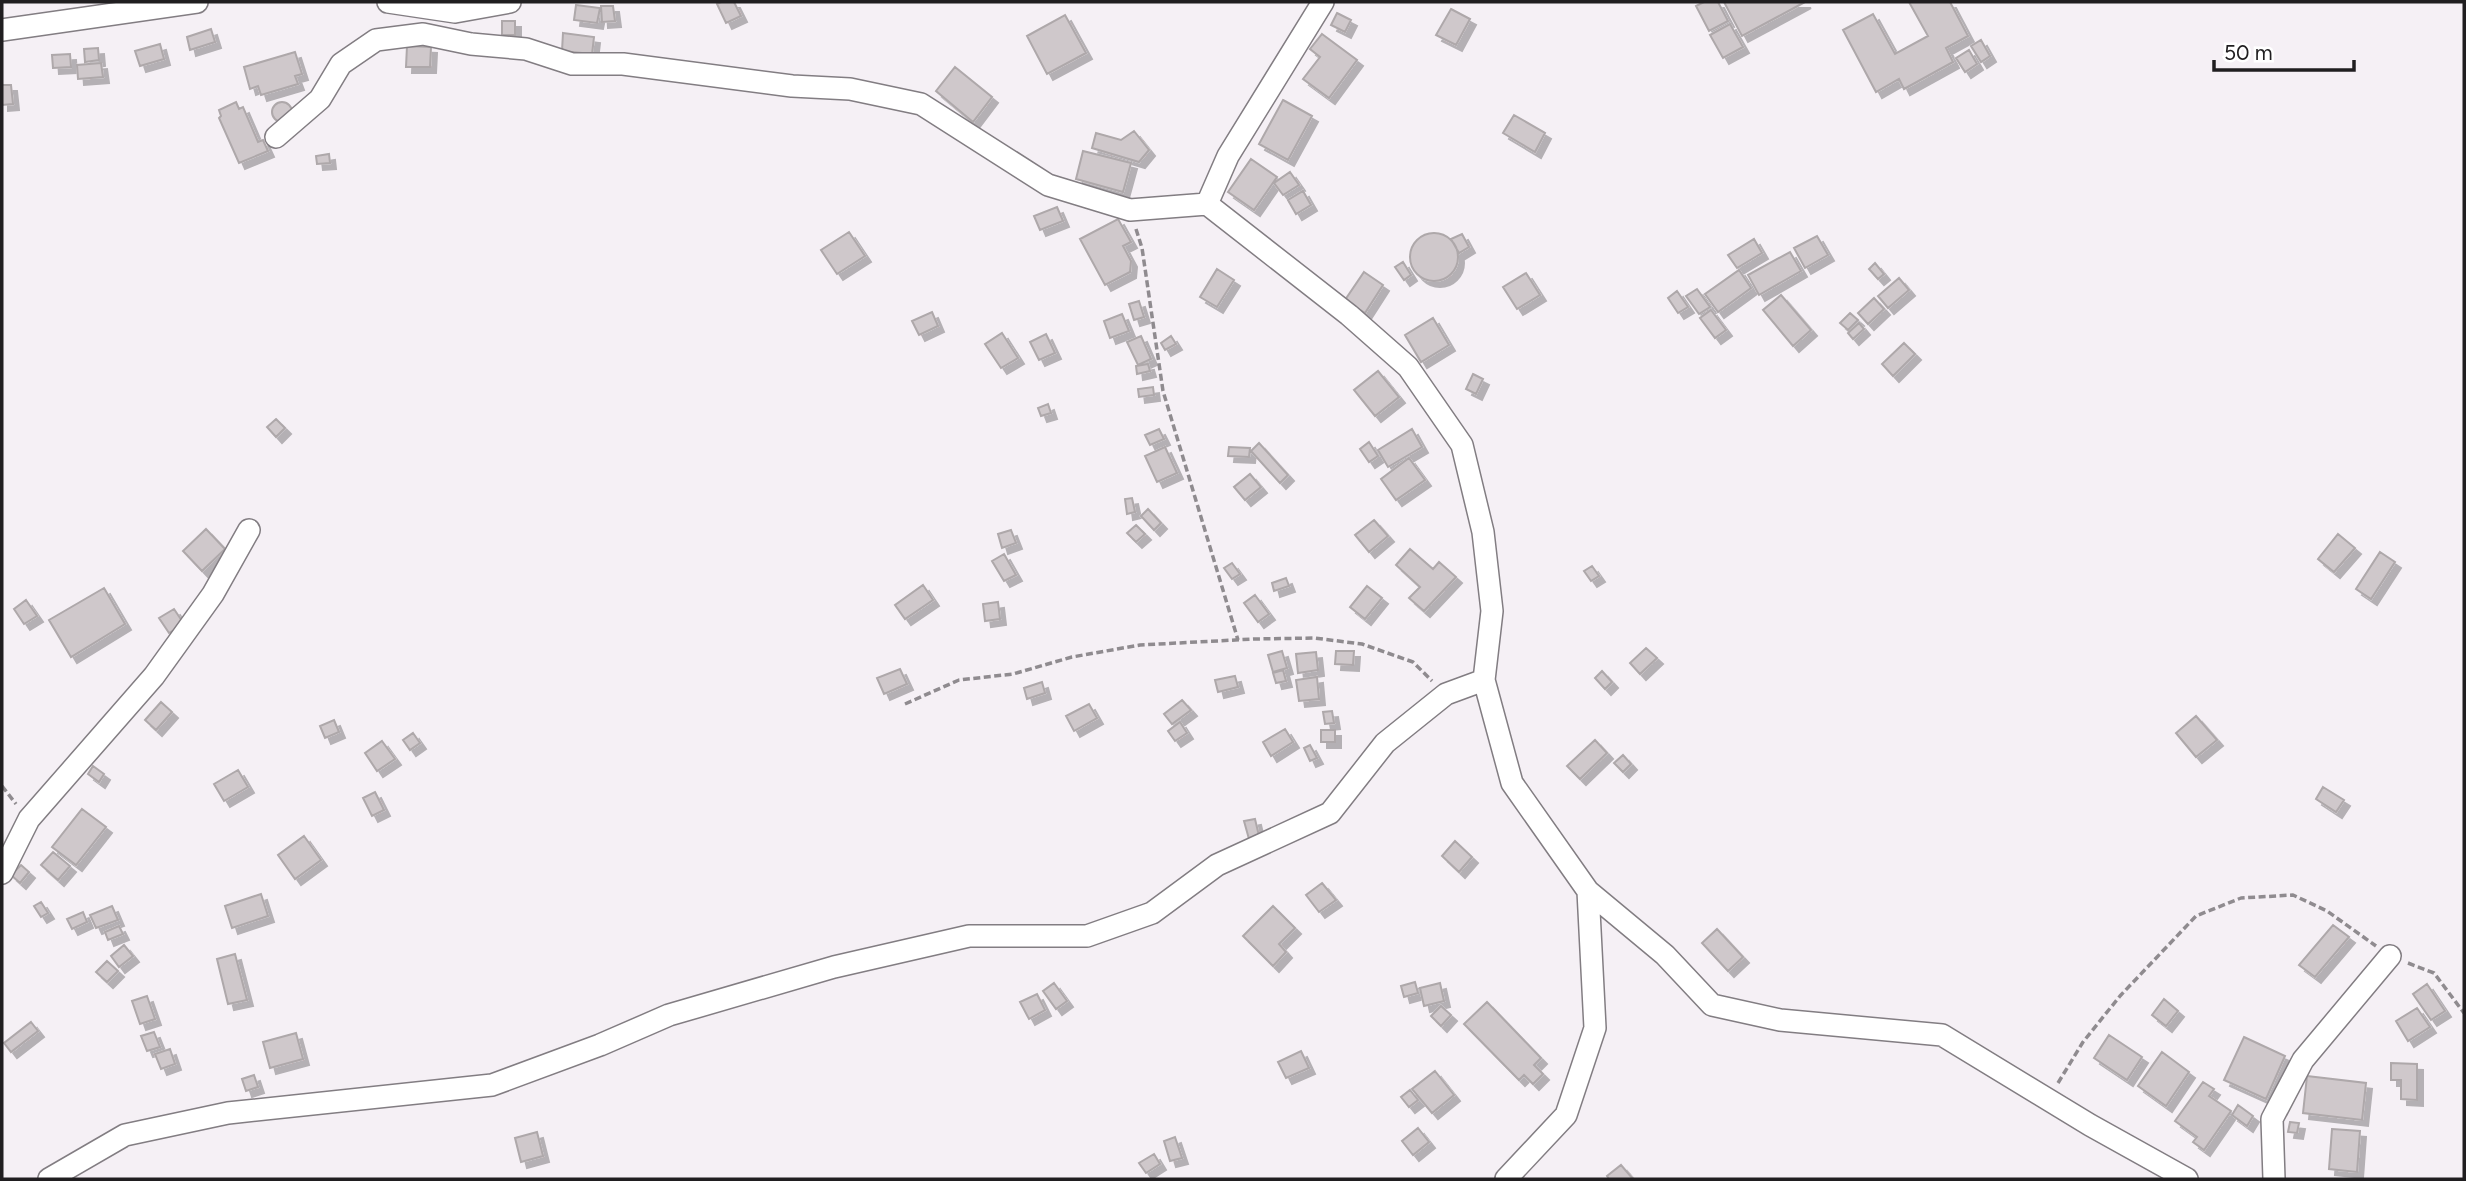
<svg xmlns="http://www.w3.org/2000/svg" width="2466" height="1181" viewBox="0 0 2466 1181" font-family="Figtree,sans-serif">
<defs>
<filter id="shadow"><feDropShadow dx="6" dy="6" stdDeviation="0" flood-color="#0004"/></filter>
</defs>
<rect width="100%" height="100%" fill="#f5f0f5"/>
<path fill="#cfc8cb" stroke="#aea8aa" stroke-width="2" filter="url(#shadow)" d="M721 2H734L741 16 726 23 717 4Z
M1704 2H1718L1728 21 1709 31 1696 6Z
M1724 2H1805L1742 36Z
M1909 2H1950L1968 36 1946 48 1953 62 1904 89 1899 79 1876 92 1843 30 1873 14 1895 54 1928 36Z
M576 5 600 8 597 23 574 20Z
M601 6H613L615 21 602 22Z
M1451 9 1470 19 1456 45 1436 35Z
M1337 13 1351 20 1345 32 1331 25Z
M1065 15 1086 53 1047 74 1027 36Z
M502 21H515V35H502Z
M1730 24 1743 47 1723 58 1710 35Z
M211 29 215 42 190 50 187 37Z
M563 33 594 37 592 54 562 51Z
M1322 34 1357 60 1329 98 1303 79 1320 57 1310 49Z
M1981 40 1990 56 1981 62 1971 46Z
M160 44 164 59 140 66 135 51Z
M407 46 431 47 430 67H406Z
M98 48 99 60 85 62 84 49Z
M1969 50 1977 64 1965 72 1956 58Z
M295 52 302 74 295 76 298 84 261 95 258 86 250 89 244 67Z
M70 54 71 67 53 68 52 55Z
M101 63 103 77 78 79 77 65Z
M955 67 992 97 973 122 936 91Z
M2 85H11L13 104 2 105Z
M1283 100 1312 116 1288 160 1259 144Z
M236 102 239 109 243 107 258 142 263 140 268 151 239 163 219 118 221 116 219 110Z
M272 112a10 10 0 1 1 20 0a10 10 0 1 1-20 0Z
M1514 115 1545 133 1535 152 1503 133Z
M1134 131 1149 150 1139 162 1092 148 1096 133 1121 140Z
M1083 151 1131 163 1123 192 1076 179Z
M329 154 330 163 317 164 316 156Z
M1251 159 1277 177 1254 210 1228 192Z
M1290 172 1299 185 1283 195 1274 183Z
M1303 191 1311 205 1296 214 1288 200Z
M1057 207 1063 221 1040 230 1034 216Z
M1118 219 1131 242 1123 246 1131 261 1130 272 1105 285 1080 239Z
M849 232 865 256 837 274 821 250Z
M1410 257a24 24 0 1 1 48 0a24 24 0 1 1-48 0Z
M1462 234 1469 247 1459 253 1451 239Z
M1817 236 1828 255 1805 268 1794 248Z
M1754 239 1762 253 1737 268 1728 255Z
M1790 252 1801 271 1759 295 1748 275Z
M1403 262 1411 275 1404 280 1395 267Z
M1875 263 1884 274 1878 279 1869 269Z
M1217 269 1234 280 1217 307 1200 297Z
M1739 270 1751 288 1718 312 1705 294Z
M1364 272 1383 285 1365 313 1345 300Z
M1526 273 1540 295 1517 309 1503 287Z
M1899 278 1909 290 1888 308 1878 296Z
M1697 289 1710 307 1699 314 1686 296Z
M1677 291 1688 307 1678 313 1668 298Z
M1781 295 1811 330 1793 346 1763 310Z
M1874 298 1884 309 1868 324 1858 313Z
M1139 301 1144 317 1134 320 1129 304Z
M1711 310 1726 330 1715 338 1700 318Z
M932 312 938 326 919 335 912 321Z
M1850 313 1858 320 1848 330 1840 323Z
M1122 314 1129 331 1110 338 1104 321Z
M1433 318 1449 345 1421 362 1405 335Z
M1859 323 1864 329 1853 339 1848 333Z
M1002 333 1018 358 1001 368 985 344Z
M1046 334 1055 353 1039 360 1030 342Z
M1141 336 1151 359 1138 365 1127 342Z
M1171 336 1176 344 1165 350 1161 343Z
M1904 343 1915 354 1893 376 1882 364Z
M1148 364 1150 371 1137 374 1136 366Z
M1378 371 1399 397 1375 416 1354 390Z
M1473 374 1483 379 1476 394 1466 389Z
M1153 387 1154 395 1139 397 1138 389Z
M1048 404 1051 413 1041 416 1038 408Z
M276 419 285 428 276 437 267 427Z
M1159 429 1164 439 1150 445 1145 435Z
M1412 429 1422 447 1388 467 1378 450Z
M1369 442 1378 456 1369 462 1360 449Z
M1259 443 1288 475 1280 483 1251 451Z
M1165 447 1177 473 1157 482 1145 456Z
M1229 447 1250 448 1249 457 1228 456Z
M1409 458 1425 480 1396 500 1381 479Z
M1250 474 1261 487 1245 500 1234 487Z
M1132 498 1135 512 1127 514 1125 499Z
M1148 509 1161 523 1154 530 1141 516Z
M1374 520 1388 536 1369 552 1355 535Z
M1136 525 1145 534 1136 542 1127 533Z
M206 529 225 549 202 571 183 551Z
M1011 530 1016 543 1002 548 998 534Z
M2338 534 2355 548 2334 572 2318 559Z
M1410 549 1433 569 1439 562 1456 577 1424 611 1409 598 1420 587 1396 565Z
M2380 552 2395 562 2371 599 2356 589Z
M1004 554 1016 575 1004 581 992 561Z
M1232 563 1240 574 1232 579 1224 568Z
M1592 566 1599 576 1591 581 1584 571Z
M1286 578 1289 586 1274 591 1272 583Z
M923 585 933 600 905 619 895 605Z
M1367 586 1382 598 1365 619 1350 607Z
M104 588 125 624 71 657 49 620Z
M1255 595 1269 614 1258 622 1244 603Z
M26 600 37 616 24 624 14 609Z
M998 602 1000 619 985 621 983 604Z
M174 609 184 624 169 633 159 618Z
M1646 648 1657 658 1640 674 1630 663Z
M1282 651 1287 668 1273 672 1268 655Z
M1336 651H1354L1353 665 1335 664Z
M1316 652 1318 670 1298 673 1296 654Z
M900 669 907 684 884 694 877 678Z
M1283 670 1286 681 1276 683 1273 673Z
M1602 671 1612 682 1605 689 1595 678Z
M1235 676 1238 687 1218 692 1215 680Z
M1317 677 1319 699 1299 701 1296 680Z
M1042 682 1045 693 1027 699 1024 688Z
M1182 700 1191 710 1172 724 1164 714Z
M161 702 172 712 156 730 145 720Z
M1089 704 1097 718 1074 731 1066 716Z
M1332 711 1334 723 1325 724 1323 712Z
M2196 716 2217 740 2196 757 2176 733Z
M334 720 339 732 325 738 320 726Z
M1180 722 1187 733 1175 741 1168 731Z
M1285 729 1293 742 1271 756 1263 742Z
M1321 730H1335V742H1321Z
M413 733 420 743 410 750 403 740Z
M1595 740 1607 753 1580 779 1567 766Z
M382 741 395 759 377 771 365 753Z
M1310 745 1317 758 1310 761 1304 748Z
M1623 755 1631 764 1623 772 1614 763Z
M93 766 104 774 99 782 88 774Z
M238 770 248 787 224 801 214 784Z
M2323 787 2344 800 2336 812 2316 799Z
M375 792 384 810 372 816 363 798Z
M82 809 106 827 76 865 52 847Z
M1255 819 1259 836 1249 839 1244 821Z
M304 836 321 860 295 879 278 855Z
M1455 841 1472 857 1459 872 1442 856Z
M53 852 70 866 58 880 41 865Z
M21 865 29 872 20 883 11 875Z
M1322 883 1336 900 1319 912 1306 895Z
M261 894 268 916 232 928 225 906Z
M41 902 48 913 41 917 34 906Z
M112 906 118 920 96 928 90 915Z
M1273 906 1295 928 1279 944 1286 952 1273 966 1243 936Z
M83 912 87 922 72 929 67 919Z
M2333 925 2349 937 2315 977 2299 965Z
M119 926 123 934 108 940 105 932Z
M1717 929 1743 957 1728 971 1702 943Z
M124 945 133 956 119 967 111 956Z
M235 954 247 1000 228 1004 217 959Z
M107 961 118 971 107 982 96 972Z
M1415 982 1418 993 1404 997 1401 986Z
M1054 983 1067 1001 1056 1009 1043 991Z
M1440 983 1444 1001 1424 1006 1420 988Z
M2427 984 2445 1011 2431 1020 2413 994Z
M1037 994 1045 1010 1029 1019 1020 1002Z
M147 996 155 1019 140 1024 132 1001Z
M2164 999 2178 1011 2166 1026 2152 1015Z
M1487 1002 1541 1058 1534 1065 1543 1074 1533 1084 1524 1075 1519 1080 1464 1024Z
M1441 1006 1451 1015 1441 1026 1431 1016Z
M2417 1008 2430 1027 2408 1041 2396 1021Z
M31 1022 38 1031 11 1052 4 1043Z
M154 1032 160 1047 147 1051 141 1036Z
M296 1033 303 1059 270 1068 263 1042Z
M2109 1035 2142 1057 2127 1080 2094 1058Z
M2244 1037 2285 1056 2266 1099 2224 1080Z
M170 1049 175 1064 161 1069 155 1054Z
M1301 1051 1309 1068 1286 1078 1278 1062Z
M2162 1052 2189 1072 2166 1106 2138 1086Z
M2391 1063 2417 1064V1100L2401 1099V1080H2391Z
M1435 1071 1454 1095 1432 1113 1412 1089Z
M254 1075 258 1087 246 1091 242 1079Z
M2307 1076 2366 1083 2362 1120 2303 1113Z
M2203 1082 2214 1089 2209 1096 2231 1111 2204 1150 2193 1142 2197 1137 2175 1121Z
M1410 1090 1418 1100 1409 1107 1401 1097Z
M2238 1105 2253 1116 2247 1126 2232 1115Z
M2290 1122 2299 1123 2297 1133 2288 1132Z
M1418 1128 1429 1142 1413 1155 1402 1141Z
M2332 1129 2360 1131 2357 1172 2329 1169Z
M537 1132 543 1156 521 1162 515 1138Z
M1175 1137 1182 1158 1170 1161 1164 1141Z
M1154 1154 1160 1164 1146 1173 1139 1163Z
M1621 1165 1633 1179H1609L1607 1176Z"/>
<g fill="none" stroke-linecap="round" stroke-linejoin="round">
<defs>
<path id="street" d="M388 2 455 12 510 2
M1323 2 1228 156 1207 204 1349 315 1408 367 1462 445 1483 532 1492 611 1484 680 1512 783 1588 891 1665 955 1712 1005 1780 1020 1942 1035 2090 1125 2187 1179
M2 30 197 2
M276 137 320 99 341 64 376 40 423 34 471 44 526 49 572 64H623L792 86 850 89 921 104 1048 185 1130 210 1207 204
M2 873 29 819 154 676 213 594 249 530
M49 1179 125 1135 228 1113 492 1085 600 1045 669 1015 834 967 969 936H1087L1152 913 1217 865 1330 813 1385 743 1446 694 1484 680
M1506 1179 1566 1115 1595 1028 1588 891
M2274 1179 2272 1119 2303 1060 2390 956"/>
</defs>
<use href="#street" stroke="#827d82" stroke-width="24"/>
<path stroke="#8f8b8f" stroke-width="3.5" stroke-dasharray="7 3.5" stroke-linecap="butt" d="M1136 229 1142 248 1163 391 1238 640
M905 704 959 680 1013 674 1072 657 1140 645 1254 639 1314 638 1362 644 1413 662 1432 681
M2 786 16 804
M2408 963 2434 973 2464 1013
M2058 1083 2083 1042 2120 996 2196 916 2241 898 2293 895 2327 911 2376 946"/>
<use href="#street" stroke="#fff" stroke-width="21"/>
</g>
<rect width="2466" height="1181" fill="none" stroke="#201e20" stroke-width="7"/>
<path d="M2214 60v10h140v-10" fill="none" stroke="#201e20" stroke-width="3.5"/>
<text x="2224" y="60" font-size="21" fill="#201e20" stroke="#ffffff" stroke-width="5" paint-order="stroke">50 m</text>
</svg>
